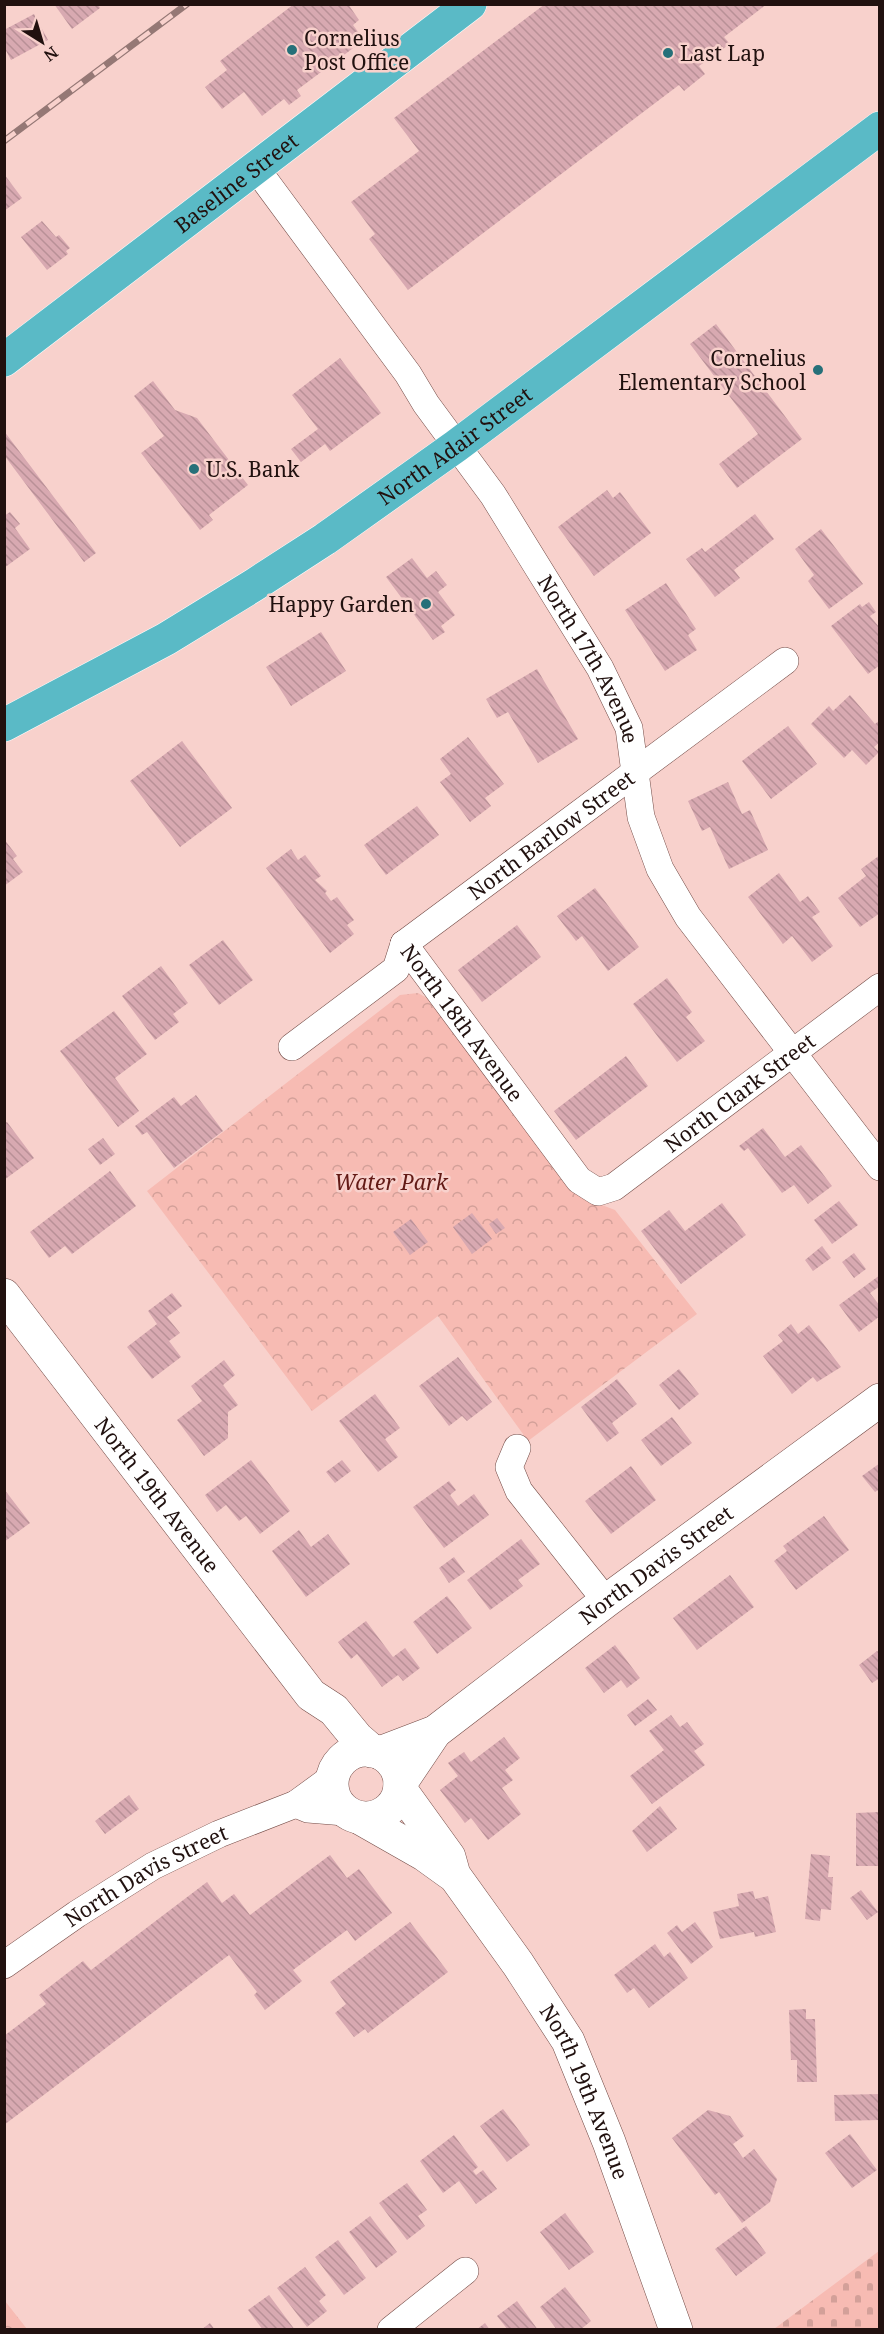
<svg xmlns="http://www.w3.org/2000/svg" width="884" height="2334" viewBox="0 0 884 2334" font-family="'Noto Serif',serif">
<defs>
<pattern id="cemetery-stones" width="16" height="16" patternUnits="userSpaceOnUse" patternTransform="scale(1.5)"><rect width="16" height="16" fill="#f7bbb3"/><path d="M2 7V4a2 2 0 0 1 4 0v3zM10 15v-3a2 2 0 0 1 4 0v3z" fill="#d3a099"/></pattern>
<pattern id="park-crowns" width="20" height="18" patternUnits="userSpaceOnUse" patternTransform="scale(1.5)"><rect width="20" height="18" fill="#f7bbb3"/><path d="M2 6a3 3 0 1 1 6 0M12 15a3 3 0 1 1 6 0" fill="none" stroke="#d3a099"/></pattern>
<pattern id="building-back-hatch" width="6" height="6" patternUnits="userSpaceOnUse" patternTransform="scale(1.5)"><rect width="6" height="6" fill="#d8a9b1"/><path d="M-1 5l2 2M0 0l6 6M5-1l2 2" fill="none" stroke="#b99097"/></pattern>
</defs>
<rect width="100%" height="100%" fill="#f8d1cc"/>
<path fill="url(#cemetery-stones)" d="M879 2251V2329H774Z"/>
<path fill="url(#park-crowns)" d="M418 993 434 1002 594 1202 615 1210 697 1314 528 1441 438 1316 312 1411 147 1191 400 995Z
M4 2301H5L27 2329H5Z"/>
<path fill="url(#building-back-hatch)" d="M54 4H98L100 8 72 29Z
M294 4H348L359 20 353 25 364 40 297 90 301 96 289 105 284 99 262 116 244 92 222 109 205 87 227 70 220 61Z
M545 4H767L724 37 730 44 699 66 705 74 684 91 679 85 408 290 369 239 375 234 351 202 419 151 394 118Z
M34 14 48 40 11 60 4 47V30Z
M4 174 22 198 4 211Z
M42 221 56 237 59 235 70 248 66 251 68 254 47 270 21 237Z
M716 324 802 439 737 488 719 464 758 434 690 344Z
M340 358 381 413 330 451 325 444 301 462 291 449 318 429 292 395Z
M153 381 175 410 197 418 248 485 209 515 213 520 200 530 141 453 164 436 134 396Z
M4 431 96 553 84 562 4 455Z
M607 490 613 498 620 492 651 533 594 576 558 527Z
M10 512 20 524 15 528 30 549 4 568V516Z
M755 514 774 539 734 570 740 578 715 597 686 559 702 548 705 552Z
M821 529 863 584 829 609 808 581 814 575 795 549Z
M412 558 427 578 436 571 447 585 438 592 455 615 441 626 445 632 433 640 386 577Z
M666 583 696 629 688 635 697 650 665 671 625 610Z
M869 602 876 612 870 616 880 628V665L868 674 831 626 860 604 862 607Z
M321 632 346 671 291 706 266 667Z
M537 669 578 739 538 763 508 712 497 718 486 699Z
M850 695 875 724 880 720V742L874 747 879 752 866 765 852 750 844 758 811 724 829 706 833 711Z
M788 726 817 764 771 799 742 761Z
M468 737 504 784 485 798 491 806 470 822 440 782 451 774 440 759Z
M182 741 232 808 180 847 130 781Z
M728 782 742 814 750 810 768 850 729 869 710 827 702 831 688 801Z
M417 806 439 835 386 875 364 845Z
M4 839 17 856 13 859 23 872 4 886Z
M291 849 298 860 305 855 321 876 315 880 327 891 325 893 331 901 337 897 354 920 347 925 354 934 330 953 266 868Z
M880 855V913L860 927 838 898 866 876 861 869Z
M779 873 800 902 808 896 820 912 812 917 833 946 812 962 792 936 783 944 748 897Z
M595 888 639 947 608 971 582 936 576 941 557 916Z
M517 925 541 957 482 1002 458 970Z
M223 940 253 980 219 1005 189 965Z
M161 966 188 1003 173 1014 179 1022 155 1040 122 996Z
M667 978 692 1012 686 1017 705 1041 677 1062 633 1004Z
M114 1011 147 1054 115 1078 139 1111 118 1127 60 1051Z
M626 1056 648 1086 576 1140 554 1111Z
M196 1095 223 1131 174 1168 147 1132 142 1135 135 1126 174 1097 181 1106Z
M7 1122 34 1158 4 1180V1124Z
M763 1128 785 1157 801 1145 832 1186 808 1204 794 1185 782 1193 748 1148 744 1151 739 1146Z
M103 1138 115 1154 100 1165 88 1149Z
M110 1171 136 1206 72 1254 65 1246 49 1258 30 1232Z
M839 1201 858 1225 832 1244 814 1220Z
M722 1203 746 1235 681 1284 641 1231 669 1210 685 1231Z
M472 1213 492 1239 472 1254 453 1227Z
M497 1218 505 1228 496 1234 489 1224Z
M411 1219 428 1242 410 1255 393 1232Z
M822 1246 831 1258 813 1271 805 1260Z
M854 1253 866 1269 854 1278 842 1262Z
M880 1275V1286L870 1293 880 1306V1316L859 1332 839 1305Z
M172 1293 182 1306 167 1317 180 1333 169 1341 181 1357 152 1379 127 1347 157 1324 148 1311Z
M791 1324 798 1334 809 1325 841 1367 817 1382 813 1377 792 1394 763 1356 783 1341 778 1335Z
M458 1357 492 1402 467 1421 462 1416 449 1426 419 1386Z
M224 1360 235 1375 223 1385 238 1405 228 1412V1438L204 1456 177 1420 202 1401 191 1386Z
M679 1369 699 1394 679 1410 659 1385Z
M617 1379 637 1404 612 1423 619 1433 607 1442 581 1407Z
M375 1394 400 1428 385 1439 398 1457 378 1472 339 1421Z
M672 1417 692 1443 661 1466 641 1440Z
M251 1460 290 1511 260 1534 246 1516 239 1521 226 1505 217 1512 205 1495Z
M342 1460 351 1471 335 1483 326 1472Z
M880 1463V1489L875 1492 862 1476Z
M631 1466 656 1500 611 1534 585 1501Z
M449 1481 456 1490 450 1495 458 1506 474 1494 489 1515 444 1548 413 1507Z
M4 1489 30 1523 4 1542Z
M824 1516 849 1550 796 1590 774 1561 787 1551 783 1546Z
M299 1530 311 1547 328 1534 350 1564 306 1597 272 1551Z
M521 1539 540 1564 518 1580 523 1586 490 1610 467 1580Z
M454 1557 465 1572 449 1583 439 1568Z
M730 1575 754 1607 697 1650 673 1618Z
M447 1596 472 1628 437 1654 413 1622Z
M366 1621 393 1657 405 1648 420 1668 403 1681 398 1675 382 1687 357 1654 351 1659 338 1642Z
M615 1645 640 1678 627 1688 621 1680 604 1693 585 1668Z
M877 1651 880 1653V1678L872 1683 859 1665Z
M648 1699 657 1710 635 1726 627 1715Z
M671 1715 680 1727 687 1722 704 1744 694 1751 705 1765 652 1804 630 1776 664 1750 649 1731Z
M504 1737 520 1758 505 1770 513 1780 502 1788 521 1814 488 1840 471 1818 465 1823 440 1790 458 1776 448 1763 464 1752 471 1762Z
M129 1795 139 1809 105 1834 95 1821Z
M660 1806 677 1829 647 1852 632 1831Z
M880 1812V1866H856V1813Z
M811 1854 830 1856 828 1877H833L831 1910 821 1909 820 1921 805 1919Z
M330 1855 347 1878 359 1869 392 1913 355 1941 347 1930 293 1970 302 1981 265 2010 254 1995 257 1992 229 1955 4 2125V2036L46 2004 39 1995 83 1961 91 1970 207 1882 222 1903 234 1894 250 1915Z
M861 1890 878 1912 867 1920 850 1898Z
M753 1891 755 1899 768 1896 776 1932 755 1937 754 1932 720 1939 713 1912 739 1906 737 1894Z
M410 1922 448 1972 368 2033 365 2029 354 2037 335 2013 346 2004 330 1982Z
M695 1922 713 1947 691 1964 667 1933 677 1925 682 1932Z
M655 1944 664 1957 670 1952 688 1978 649 2008 634 1988 627 1993 614 1975Z
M806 2009V2019H815L817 2082H797V2060H791L789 2010Z
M880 2094V2120L835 2121 834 2095Z
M503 2109 530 2145 507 2162 480 2126Z
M708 2110 730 2116 744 2136 733 2144 743 2158 754 2149 777 2179 770 2202 742 2223 719 2192 715 2195 672 2138Z
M850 2134 877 2170 852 2188 825 2153Z
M454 2135 478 2167 473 2171 476 2175 483 2170 497 2189 476 2204 459 2181 443 2193 420 2161Z
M407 2183 427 2210 418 2216 425 2226 407 2240 379 2203Z
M565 2213 594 2252 569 2270 540 2232Z
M370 2216 397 2252 376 2268 349 2232Z
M746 2226 766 2253 736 2276 715 2249Z
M338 2240 366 2278 344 2295 315 2257Z
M305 2267 326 2295 319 2301 327 2311 307 2327 277 2288Z
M565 2287 591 2321 580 2330H557L540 2307Z
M269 2295 295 2330H263L248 2310Z
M517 2301 538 2330H508L497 2316Z
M210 2323 215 2330H201Z
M485 2323 490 2330H476Z"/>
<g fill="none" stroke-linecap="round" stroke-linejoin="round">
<defs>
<g id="minor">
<path id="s1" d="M255 167 408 374 426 404 493 495 600 668 629 728 641 817 660 869 688 917 880 1167"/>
<path id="s2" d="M404 944 579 1180 598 1192 614 1187 880 987"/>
<path id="s3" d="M404 944 785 661"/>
<path d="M292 1047 396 969 404 944"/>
<path d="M517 1448 509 1467 519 1491 606 1601"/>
<path d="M296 1804 308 1809 345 1812"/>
<path id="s4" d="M4 1965 77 1914 153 1866 219 1834 296 1804 333 1777"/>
<path d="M391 2330 465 2271"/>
</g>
<g id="tertiary">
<path id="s5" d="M380 1753 435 1732 606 1601 880 1400"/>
<path d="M400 1784 435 1732"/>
</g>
<g id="secondary">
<path id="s6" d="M4 1295 311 1695 334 1710 357 1738 372 1751"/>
<circle cx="366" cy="1784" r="34"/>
<path id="s7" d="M400 1789 449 1857 454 1875 518 1964 568 2041 609 2142 676 2330"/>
<path d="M360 1818 425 1855 450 1873"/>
</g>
<g id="trunk">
<path id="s8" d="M4 360 470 4"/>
<path id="s9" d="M4 725 166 639 254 585 325 539 456 446 880 128"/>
</g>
</defs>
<use href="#minor" stroke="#734b46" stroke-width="28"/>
<use href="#tertiary" stroke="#734b46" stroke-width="34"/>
<use href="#secondary" stroke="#734b46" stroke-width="34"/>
<use href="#trunk" stroke="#fff" stroke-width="34"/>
<use href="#minor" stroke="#fff" stroke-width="27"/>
<use href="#tertiary" stroke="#fff" stroke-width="33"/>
<use href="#secondary" stroke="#fff" stroke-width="33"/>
<use href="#trunk" stroke="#5abac6" stroke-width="33"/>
<defs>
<path id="rail" d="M4 141 187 4"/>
</defs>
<use href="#rail" stroke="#957875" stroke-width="7"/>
<use href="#rail" stroke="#f8d1cc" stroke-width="4.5" stroke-dasharray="14" stroke-linecap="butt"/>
</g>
<g fill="#267079" stroke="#f8d1cc" stroke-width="2">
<circle cx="292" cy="50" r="6"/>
<circle cx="668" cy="53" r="6"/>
<circle cx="818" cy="370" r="6"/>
<circle cx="194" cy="469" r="6"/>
<circle cx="426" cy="604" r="6"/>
</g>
<g text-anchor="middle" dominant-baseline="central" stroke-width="5" stroke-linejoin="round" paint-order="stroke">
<g font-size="21" fill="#21110f" stroke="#f8d1cc" text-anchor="start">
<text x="304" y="38">Cornelius<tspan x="304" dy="24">Post Office</tspan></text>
<text x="680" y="53">Last Lap</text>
<text x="806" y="358" text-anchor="end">Cornelius<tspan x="806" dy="24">Elementary School</tspan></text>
<text x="206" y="469">U.S. Bank</text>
<text x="414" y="604" text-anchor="end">Happy Garden</text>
</g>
<g font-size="21" fill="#21110f" stroke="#f8d1cc">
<text stroke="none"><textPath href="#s8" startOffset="292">Baseline Street</textPath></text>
<text stroke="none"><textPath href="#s9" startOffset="531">North Adair Street</textPath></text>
<text stroke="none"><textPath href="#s1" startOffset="596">North 17th Avenue</textPath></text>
<text stroke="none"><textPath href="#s3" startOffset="183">North Barlow Street</textPath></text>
<text stroke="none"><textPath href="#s2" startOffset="98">North 18th Avenue</textPath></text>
<text stroke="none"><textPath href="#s2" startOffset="490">North Clark Street</textPath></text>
<text stroke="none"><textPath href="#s6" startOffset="252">North 19th Avenue</textPath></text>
<text stroke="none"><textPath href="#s5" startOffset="336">North Davis Street</textPath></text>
<text stroke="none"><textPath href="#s4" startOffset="168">North Davis Street</textPath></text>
<text stroke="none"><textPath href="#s7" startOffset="357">North 19th Avenue</textPath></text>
</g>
<g font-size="21" font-style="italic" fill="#631a16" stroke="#f8d1cc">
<text x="391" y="1182">Water Park</text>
</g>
</g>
<rect width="884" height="2334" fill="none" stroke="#21110f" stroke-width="12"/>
<g transform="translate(42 42) rotate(143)" stroke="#f8d1cc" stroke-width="4.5" paint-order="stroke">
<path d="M0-4.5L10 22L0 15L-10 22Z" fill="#21110f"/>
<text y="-9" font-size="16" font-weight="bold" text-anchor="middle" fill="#21110f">N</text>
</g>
</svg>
